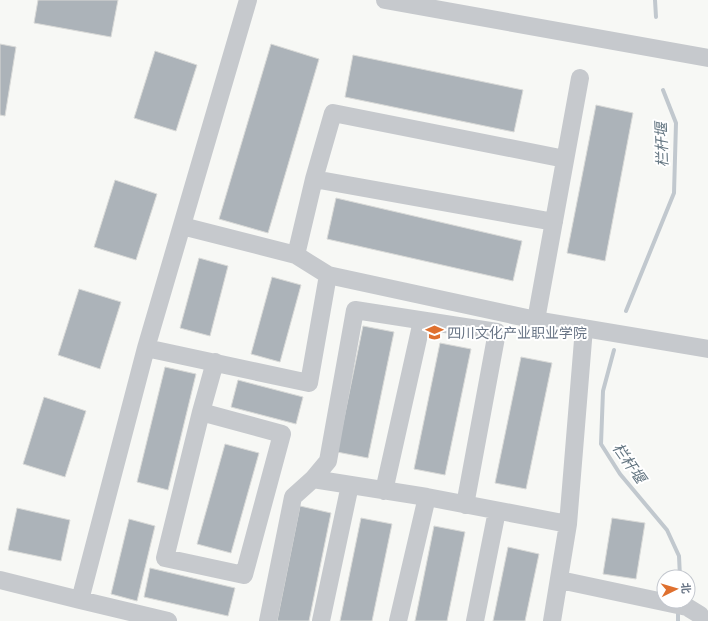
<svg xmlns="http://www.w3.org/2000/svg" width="708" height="621" viewBox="0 0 708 621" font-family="Signika,'Noto Sans SC',sans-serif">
<rect width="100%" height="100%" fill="#f7f8f5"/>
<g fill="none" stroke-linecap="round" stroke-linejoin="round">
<path stroke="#c1c8ce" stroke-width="4" d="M655 0 656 17
M626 311 674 193 676 123 663 90
M614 350 603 391 601 444 620 474 667 530 679 556 680 577
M678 609V621"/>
</g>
<path fill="#acb3b9" stroke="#d9dad8" d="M38 0H118L111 37 34 23Z
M0 44 16 47 5 116 0 115Z
M271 44 319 59 268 233 219 219Z
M155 51 197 65 176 131 134 118Z
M353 55 523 90 514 132 345 97Z
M596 105 633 113 605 261 567 253Z
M115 180 157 194 136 260 94 247Z
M336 198 522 241 513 281 327 239Z
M199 258 228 266 210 336 180 328Z
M272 277 301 285 280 362 251 354Z
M79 289 121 302 100 369 58 355Z
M363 326 394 332 368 458 337 452Z
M440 343 471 349 445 475 414 469Z
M521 357 552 363 526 489 495 483Z
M165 367 196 374 168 490 137 482Z
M238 380 303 397 296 424 231 407Z
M44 397 86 411 65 477 23 464Z
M225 444 259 453 231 553 197 544Z
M300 506 331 513 309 621H277Z
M17 508 70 520 61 561 8 550Z
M361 518 392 524 372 621H340Z
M612 518 645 523 636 579 603 574Z
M129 519 155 526 137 601 111 594Z
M434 526 465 532 447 621H415Z
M508 547 539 554 525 621H493Z
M150 568 235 588 228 616 144 597Z"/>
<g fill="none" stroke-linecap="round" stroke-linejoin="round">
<path stroke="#c6c9cd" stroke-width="18" d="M385 0 708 58
M314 179 554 222
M182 226 296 255 328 275 536 320 708 349
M296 255 314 179 333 113 565 159
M536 320 580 78
M146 348 309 383 328 275
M201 412 282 434 244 575 165 558 201 412 215 362
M313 479 427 497 568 524
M384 491 422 321
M0 580 80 600
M560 580 687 607 700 615 702 621
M168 621 80 600 146 348 248 0
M268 621 293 497 313 479 328 461 355 310 497 332 465 505
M321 621 350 485
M398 621 427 497
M475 621 497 511
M552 621 568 524 584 328"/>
</g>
<defs>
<symbol id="school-bare" viewBox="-9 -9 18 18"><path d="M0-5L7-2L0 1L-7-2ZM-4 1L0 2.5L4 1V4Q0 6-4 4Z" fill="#df702f" stroke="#fff" stroke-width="2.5" paint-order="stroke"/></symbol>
</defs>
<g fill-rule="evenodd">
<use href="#school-bare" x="422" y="320" width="25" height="25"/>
</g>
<g text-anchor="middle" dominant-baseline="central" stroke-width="4" stroke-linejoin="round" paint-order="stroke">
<g font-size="14" fill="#687485" stroke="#fff" text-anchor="start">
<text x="447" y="333">四川文化产业职业学院</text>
</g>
<g font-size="15" font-style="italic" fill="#637581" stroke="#fff">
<text transform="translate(662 145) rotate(-92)">栏杆堰</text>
<text transform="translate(629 463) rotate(55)">栏杆堰</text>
</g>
</g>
<g transform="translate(676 589) rotate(85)"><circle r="19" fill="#ffffff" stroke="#c3c7ce"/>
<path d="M0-3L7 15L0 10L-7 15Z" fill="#df702f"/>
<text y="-6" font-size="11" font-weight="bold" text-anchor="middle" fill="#687485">北</text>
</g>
</svg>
